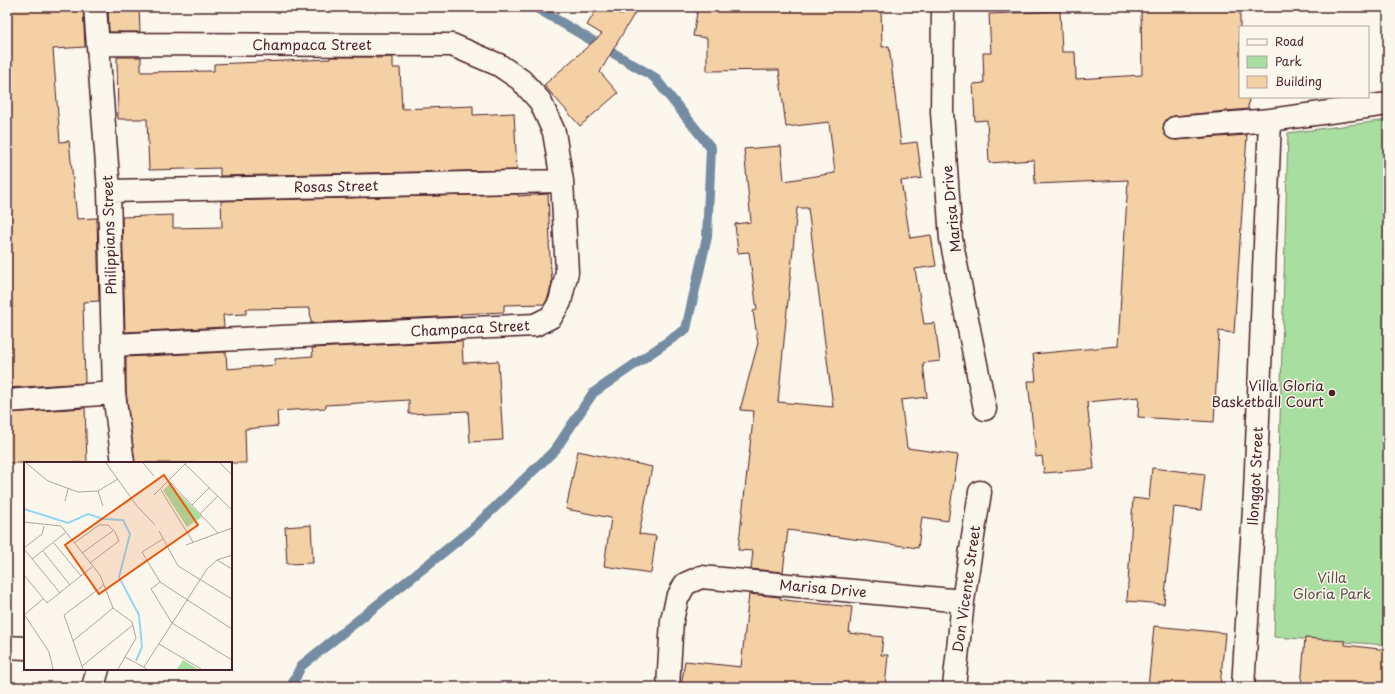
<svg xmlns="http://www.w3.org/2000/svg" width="1395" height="694" viewBox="0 0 1395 694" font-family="'Playpen Sans',sans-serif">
<rect width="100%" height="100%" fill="#fbf7ec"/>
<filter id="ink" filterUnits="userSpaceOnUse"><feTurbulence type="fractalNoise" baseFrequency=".025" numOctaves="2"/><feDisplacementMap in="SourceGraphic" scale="8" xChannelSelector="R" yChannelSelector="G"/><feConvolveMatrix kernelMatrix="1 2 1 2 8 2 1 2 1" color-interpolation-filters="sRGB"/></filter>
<g filter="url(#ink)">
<path fill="#a9dea1" stroke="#7a7e66" d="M1388 120V645L1274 637 1288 133Z"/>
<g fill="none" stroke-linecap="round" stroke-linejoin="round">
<path stroke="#758da3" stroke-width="10" d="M291 687 301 666 471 530 555 450 593 393 686 329 707 237 711 148 654 77 535 7"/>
</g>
<path fill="#f4d0a5" stroke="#4a1f2b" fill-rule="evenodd" d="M7 7H83L85 47 53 49 60 142 69 141 77 219 97 218 99 301 83 302 85 383 7 388Z
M108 7H139L140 32H109Z
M598 7H608L622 15 632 7 637 9 600 72 618 93 580 126 544 85 602 34 587 25Z
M698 7H881L882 47 889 46 901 144 917 142 922 178 901 181 910 238 931 235 936 266 915 269 924 324 935 323 940 361 923 363 927 397 901 400 907 448 958 455 948 521 922 517 918 548 788 530 783 572 751 569 753 551 738 550 754 411 740 410 758 343 753 311 757 310 749 252 738 253 735 224 751 222 744 149 781 146 784 181 835 173 829 122 786 127 779 70 707 71V38L693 36ZM797 208H808L833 407 778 402Z
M1141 7H1240V97H1249L1248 109 1174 116 1168 118 1164 123 1163 129 1165 135 1170 139 1176 140 1247 135 1234 333 1219 331 1214 422 1138 417 1139 397 1087 402 1094 469 1044 473 1042 456 1036 457 1028 381H1036L1033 354 1118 346 1128 180 1035 184 1034 160 989 163 987 120 975 121 973 84 984 83 983 53H991L989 14 1060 11 1062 52H1075L1076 79 1142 75Z
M117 57H141V72L214 71V64L330 59V57H376V58L393 57V68H400L402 109 473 106V115L514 113 517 170 220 176V168L149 170 147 119H118Z
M518 194V196L548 194 550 243H549L552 283 548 297 545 304 504 305V312L461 314V316L311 323 310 308 246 309V314L223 315 224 327 125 332 122 217 173 215V228L222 227 221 201Z
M462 341 463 363 498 361 503 440 470 442 468 411 409 414V400L326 405V408L277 411 278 426 245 429 246 463H135L126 392V357L226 352 227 369 275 365V359L313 356 312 348Z
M85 408 87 463H7V413Z
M578 451 652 467 639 534 656 536 651 573 604 566 611 518 566 509Z
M1152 468 1205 474 1201 510 1174 507 1164 604 1127 601 1133 498 1149 500Z
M311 525 313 563 287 564 285 527Z
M749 594 780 597V599L793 601 852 607 849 633 883 637 881 655H888L885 687H681L685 661 741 667Z
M1154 626 1225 633 1220 687H1148Z
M1305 638 1345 641V645L1388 650V687H1301Z"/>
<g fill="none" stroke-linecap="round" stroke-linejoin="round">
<defs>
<path id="minor" d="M95 7 109 191 114 393 123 463
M943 7 942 112 951 239 985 409
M99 44 452 45 499 65 521 80 540 101 554 132 562 181 567 272 560 302 551 317 535 325 113 345
M1175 128 1270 120 1388 104
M109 191 562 181
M7 401 114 393
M7 647 25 648
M93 687 98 669
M668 687 672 620 677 599 685 584 701 577 963 601
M954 687 963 601 980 492
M1243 687 1255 493 1270 120"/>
</defs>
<use href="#minor" stroke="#4a1f2b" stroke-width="25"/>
<use href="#minor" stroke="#fbf7ec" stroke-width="22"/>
</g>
</g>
<circle fill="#4a1f2b" stroke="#fbf7ec" stroke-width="1.5" cx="1332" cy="393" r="4"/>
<g text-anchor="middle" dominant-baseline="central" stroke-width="3" stroke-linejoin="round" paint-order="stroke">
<g font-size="14" fill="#4a1f2b" stroke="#fbf7ec">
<text x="312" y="44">Champaca Street</text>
<text transform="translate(336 186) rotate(-1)">Rosas Street</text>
<text transform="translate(951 209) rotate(-96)">Marisa Drive</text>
<text transform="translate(109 235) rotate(-92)">Philippians Street</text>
<text transform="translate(470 328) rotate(-3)">Champaca Street</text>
<text transform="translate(1255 476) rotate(-87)">Ilonggot Street</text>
<text transform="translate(823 588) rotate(5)">Marisa Drive</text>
<text transform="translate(966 589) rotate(-82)">Don Vicente Street</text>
</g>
<g font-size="14" fill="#4a1f2b" stroke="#fbf7ec" text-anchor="end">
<text x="1324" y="385">Villa Gloria<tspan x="1324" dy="16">Basketball Court</tspan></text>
</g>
<g font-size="14" fill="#624f48" stroke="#fbf7ec">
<text x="1332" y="577">Villa<tspan x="1332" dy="16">Gloria Park</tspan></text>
</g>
</g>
<g transform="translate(24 462)">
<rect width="208" height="208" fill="#fbf7ec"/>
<path d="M146 22 178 55 163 65 139 28ZM159 198 174 207H153Z" fill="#a9dea1"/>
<path fill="none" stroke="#91d6f3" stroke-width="2" d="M0 47 44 61 64 52 79 57 99 58 106 72 95 115 115 153 118 185 112 199"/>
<path fill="none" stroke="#b4a19f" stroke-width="1" d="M2 1 24 19 54 30 74 29 94 17M82 1 113 44 131 63M119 1 130 14M196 1 208 13M161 2 208 48M146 20 194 71M137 28 169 80M74 29 79 44M130 33 162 1M41 39 44 27M168 43 186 25M176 52 194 34M0 60 37 64 76 113 89 146 108 160 112 176 94 207M135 69 154 104 208 137M139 77 118 90 136 120 208 167M30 81 57 114M50 81 75 63H84L91 70 95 79 66 101M162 83 208 66M0 86 18 72 20 64M0 87 36 131M19 89 46 123M58 91 90 68M8 97 41 71M193 98 208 107M0 113 23 141 68 105M136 120 127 127 148 161 208 198M0 152 25 190 29 207M0 153 19 137M49 179 89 146M135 182 177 207M101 195 123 207M58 204 109 163M120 205 183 107 193 98 208 93M59 207 40 153 80 123"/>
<path fill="#e8590c" fill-opacity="0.15" stroke="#e8590c" stroke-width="2" d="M140 13 174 63 75 132 41 83Z"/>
<rect width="208" height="208" fill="none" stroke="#4a1f2b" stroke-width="2"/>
</g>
<rect width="1395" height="694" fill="none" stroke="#fbf7ec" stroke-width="24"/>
<rect x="12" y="12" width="1371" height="670" fill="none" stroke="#4a1f2b" stroke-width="1.5" filter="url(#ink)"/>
<rect x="1239" y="26" width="130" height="72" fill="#fbf7ec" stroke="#b4a19f"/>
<rect x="1247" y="39" width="20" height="6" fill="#fbf7ec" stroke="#b4a19f"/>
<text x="1275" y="46" font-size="12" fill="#4a1f2b">Road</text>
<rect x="1247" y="56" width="20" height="12" fill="#a9dea1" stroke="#b4a19f"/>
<text x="1275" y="66" font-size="12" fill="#4a1f2b">Park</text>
<rect x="1247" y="76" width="20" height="12" fill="#f4d0a5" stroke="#b4a19f"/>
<text x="1275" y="86" font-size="12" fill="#4a1f2b">Building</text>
</svg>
